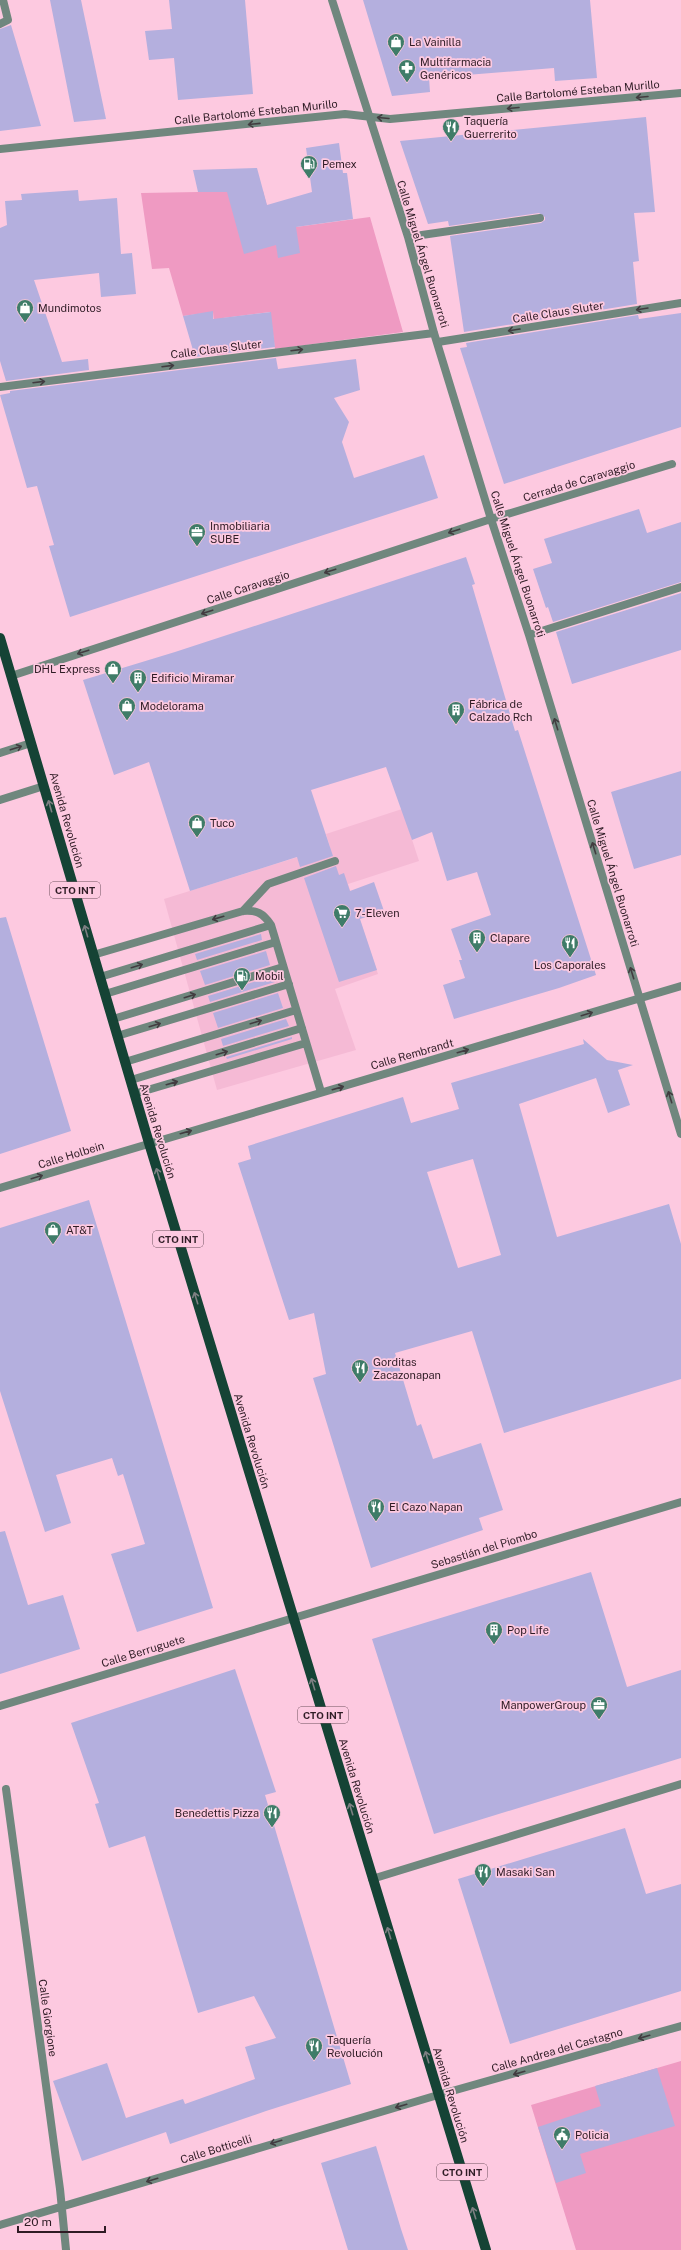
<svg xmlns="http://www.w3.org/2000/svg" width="681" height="2250" viewBox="0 0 681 2250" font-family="'Public Sans',sans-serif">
<rect width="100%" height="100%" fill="#fdc9e0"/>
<path fill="#f5bad5" d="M402 809 419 861 348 884 378 974 335 989 356 1050 217 1090 164 899 330 847 326 834Z"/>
<path fill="#ef9ac2" d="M263 191 269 214 296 227 370 217 403 332 275 349 270 312 223 318 227 354 217 355 213 312 183 316 169 268 152 269 141 193Z
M681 2061V2250H576L531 2105Z"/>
<path fill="#b4afde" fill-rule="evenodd" d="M50 0H81L106 119 74 122Z
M169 0H245L253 94 178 100 174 58 149 60 145 31 172 29Z
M363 0H590L597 78 555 81 554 68 429 78 430 92 392 96Z
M11 25 41 126 0 131V29Z
M646 117 655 212 634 213 639 261 633 262 637 304 464 332 450 236 541 223 545 220V217L539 213 449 226 448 221 428 224 400 141Z
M339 143 343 173H347L353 219 296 227 300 253 278 258 276 245 244 254 227 192H198L193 170 257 168 267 205 312 192 306 148Z
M78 190 79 201 117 198 121 254 132 253 136 294 101 297 99 273 34 280 62 362 88 359 89 370 6 381 0 361V228L7 225 5 201 22 200 21 194Z
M213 311V319L271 312 275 347 195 357 183 316Z
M681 313V427L504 484 460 348 467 347 466 343 638 315 639 319Z
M276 358 278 369 356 359 360 390 334 398 349 422 342 442 354 478 424 455 438 498 70 617 49 546 54 545 37 486 27 488 0 395 10 393V391Z
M639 509 647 533 681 522V582L553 622 548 607 546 608 533 569 552 563 544 539Z
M466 557 475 584 472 585 515 731 518 730 596 975 559 988 454 1019 443 985 465 978 459 960H462L451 929 491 915 477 872 447 881 432 832 412 840 386 767 311 790 333 856 300 867 297 857 190 891 149 762 114 775 83 680 175 652Z
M681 593V650L572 684 556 632Z
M681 771V855L634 869 611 792Z
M336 866 339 875 344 873 350 891 374 882 384 911 360 919 377 970 339 982 304 878Z
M6 917 71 1131 0 1154V918Z
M261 934 262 940 197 960 195 954Z
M266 951 270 965 205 985 200 971Z
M273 976 275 982 210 1002 208 996Z
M278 993 283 1008 218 1028 213 1013Z
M286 1019 289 1026 223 1046 221 1039Z
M292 1037V1039L227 1059 226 1057Z
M583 1039 607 1060 633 1065 618 1070 630 1105 608 1113 596 1078 519 1104 557 1237 669 1204 681 1244V1379L504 1433 472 1331 395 1353 417 1426 421 1424 433 1459 481 1443 503 1510 479 1518 483 1530 371 1568 313 1378 326 1374 314 1313 289 1320 238 1163 251 1159 248 1146 403 1097 411 1123 459 1109 451 1083 584 1044ZM473 1159 501 1255 458 1268 427 1172Z
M89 1200 213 1608 137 1632 111 1554 145 1544 123 1474 118 1476 112 1458 56 1475 71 1523 45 1532 0 1391V1228Z
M5 1531 28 1605 63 1595 80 1649 0 1674V1532Z
M591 1572 627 1687 681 1670V1758L434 1834 372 1639Z
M235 1669 276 1792 265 1795 351 2084 266 2111 170 2144 166 2132 82 2161 53 2081 107 2063 126 2118 183 2099 185 2104 255 2079 245 2047 276 2038 254 1996 198 2013 145 1836 109 1848 95 1804 99 1803 71 1723Z
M625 1828 646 1894 681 1884V1991L510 2044 458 1879Z
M657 2068 675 2126 580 2154 586 2173 556 2183 538 2127 601 2106 595 2086Z
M376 2146 401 2229 408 2250H348L321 2163Z"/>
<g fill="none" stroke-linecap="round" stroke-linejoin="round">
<path stroke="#70877e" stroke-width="8" d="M0 24 8 20 3 0
M0 753 31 743
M0 800 44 786
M243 911 268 884 335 861
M93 955 243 911C257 910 263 913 271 925L321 1092
M100 977 271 925
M105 994 276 942
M113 1019 283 967
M117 1036 289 984
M125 1062 296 1010
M131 1080 302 1028
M134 1094 306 1043
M372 1879 681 1784"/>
<path stroke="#70877e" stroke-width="8" d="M332 0 408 237 434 333 491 519 529 635 681 1134
M0 149 345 114 390 119 681 93
M408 237 540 218
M438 342 681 303
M0 387 434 333
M529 635 681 587
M11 676 491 519 672 464
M0 1188 681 986
M0 1706 681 1502
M6 1789 60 2189 66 2250
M0 2225 438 2095 681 2026"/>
<path stroke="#154335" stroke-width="10" d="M0 638 149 1143 486 2250"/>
</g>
<defs><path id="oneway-shaft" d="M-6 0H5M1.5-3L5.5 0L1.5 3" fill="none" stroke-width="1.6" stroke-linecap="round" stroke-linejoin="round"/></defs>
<g stroke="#423c40">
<use href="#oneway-shaft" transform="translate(642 97) rotate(175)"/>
<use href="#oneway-shaft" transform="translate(513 108) rotate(175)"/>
<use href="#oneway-shaft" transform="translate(383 118) rotate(-175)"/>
<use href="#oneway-shaft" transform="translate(254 124) rotate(174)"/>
<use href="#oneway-shaft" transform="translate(642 309) rotate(171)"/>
<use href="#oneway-shaft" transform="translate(514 330) rotate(171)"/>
<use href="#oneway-shaft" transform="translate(297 350) rotate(-7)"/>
<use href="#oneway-shaft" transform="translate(168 366) rotate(-7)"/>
<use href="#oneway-shaft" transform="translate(39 382) rotate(-7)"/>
<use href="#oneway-shaft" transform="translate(454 531) rotate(162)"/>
<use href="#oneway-shaft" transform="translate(330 571) rotate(162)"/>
<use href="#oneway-shaft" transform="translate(207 612) rotate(162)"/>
<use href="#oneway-shaft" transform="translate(83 652) rotate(162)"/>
<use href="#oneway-shaft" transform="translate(556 724) rotate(-107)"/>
<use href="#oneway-shaft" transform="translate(16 748) rotate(-18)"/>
<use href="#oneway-shaft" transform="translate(594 848) rotate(-107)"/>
<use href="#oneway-shaft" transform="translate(218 918) rotate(164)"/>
<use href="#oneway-shaft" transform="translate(137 966) rotate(-17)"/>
<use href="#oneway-shaft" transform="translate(632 973) rotate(-107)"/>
<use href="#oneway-shaft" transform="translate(190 996) rotate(-17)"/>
<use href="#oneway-shaft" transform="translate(587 1014) rotate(-17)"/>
<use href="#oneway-shaft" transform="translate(256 1022) rotate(-17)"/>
<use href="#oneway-shaft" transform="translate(155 1025) rotate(-17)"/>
<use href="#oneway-shaft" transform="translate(463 1051) rotate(-16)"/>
<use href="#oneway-shaft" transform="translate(222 1053) rotate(-17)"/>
<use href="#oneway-shaft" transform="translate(172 1083) rotate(-16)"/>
<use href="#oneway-shaft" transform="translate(338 1088) rotate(-16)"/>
<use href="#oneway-shaft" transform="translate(670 1097) rotate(-107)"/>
<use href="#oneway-shaft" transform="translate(186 1132) rotate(-16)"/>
<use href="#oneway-shaft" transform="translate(37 1177) rotate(-17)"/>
<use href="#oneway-shaft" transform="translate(644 2037) rotate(164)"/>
<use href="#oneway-shaft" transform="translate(519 2073) rotate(164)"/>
<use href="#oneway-shaft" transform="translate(401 2106) rotate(164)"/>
<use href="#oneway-shaft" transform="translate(276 2142) rotate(163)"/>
<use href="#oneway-shaft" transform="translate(152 2180) rotate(163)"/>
</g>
<g stroke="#7d7f82">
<use href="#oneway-shaft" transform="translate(50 806) rotate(-106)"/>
<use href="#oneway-shaft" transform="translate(86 931) rotate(-106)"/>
<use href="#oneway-shaft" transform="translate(158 1174) rotate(-107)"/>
<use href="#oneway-shaft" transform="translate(196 1298) rotate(-107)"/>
<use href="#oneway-shaft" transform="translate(313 1684) rotate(-107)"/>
<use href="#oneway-shaft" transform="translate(351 1809) rotate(-107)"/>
<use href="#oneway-shaft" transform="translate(389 1933) rotate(-107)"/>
<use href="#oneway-shaft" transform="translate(427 2057) rotate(-107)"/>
<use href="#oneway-shaft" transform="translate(474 2213) rotate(-107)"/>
</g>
<defs>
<symbol id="shop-pin" viewBox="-11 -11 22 30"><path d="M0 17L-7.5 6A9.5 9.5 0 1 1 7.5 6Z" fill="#3f7c68" stroke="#fdc9e0"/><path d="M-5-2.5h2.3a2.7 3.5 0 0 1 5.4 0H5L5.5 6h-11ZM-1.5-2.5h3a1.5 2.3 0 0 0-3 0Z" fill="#fff"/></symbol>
<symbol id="pharmacy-pin" viewBox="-11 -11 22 30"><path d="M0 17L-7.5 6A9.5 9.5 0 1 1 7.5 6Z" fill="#3f7c68" stroke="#fdc9e0"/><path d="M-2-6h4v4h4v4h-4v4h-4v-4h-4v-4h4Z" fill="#fff"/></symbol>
<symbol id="restaurant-pin" viewBox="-11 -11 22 30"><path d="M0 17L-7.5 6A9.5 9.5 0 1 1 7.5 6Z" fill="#3f7c68" stroke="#fdc9e0"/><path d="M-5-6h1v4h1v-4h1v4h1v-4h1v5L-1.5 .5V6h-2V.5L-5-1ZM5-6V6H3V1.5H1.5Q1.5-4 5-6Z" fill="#fff"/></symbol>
<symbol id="fuel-pin" viewBox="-11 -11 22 30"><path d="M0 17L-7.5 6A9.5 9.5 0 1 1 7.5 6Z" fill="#3f7c68" stroke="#fdc9e0"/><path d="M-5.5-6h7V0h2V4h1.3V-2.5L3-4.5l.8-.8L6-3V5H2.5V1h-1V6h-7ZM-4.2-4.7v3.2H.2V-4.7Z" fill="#fff"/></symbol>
<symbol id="office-pin" viewBox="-11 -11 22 30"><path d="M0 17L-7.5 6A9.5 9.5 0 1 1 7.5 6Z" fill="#3f7c68" stroke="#fdc9e0"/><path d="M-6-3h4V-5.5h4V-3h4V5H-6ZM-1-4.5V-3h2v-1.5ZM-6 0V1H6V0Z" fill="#fff"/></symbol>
<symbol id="building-pin" viewBox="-11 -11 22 30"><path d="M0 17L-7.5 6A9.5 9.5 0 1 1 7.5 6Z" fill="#3f7c68" stroke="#fdc9e0"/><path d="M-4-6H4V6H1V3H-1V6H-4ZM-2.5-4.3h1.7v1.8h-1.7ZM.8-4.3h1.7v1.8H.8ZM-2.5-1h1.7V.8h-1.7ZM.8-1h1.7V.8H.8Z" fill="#fff"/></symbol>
<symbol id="supermarket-pin" viewBox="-11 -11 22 30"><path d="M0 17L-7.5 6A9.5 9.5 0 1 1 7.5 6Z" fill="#3f7c68" stroke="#fdc9e0"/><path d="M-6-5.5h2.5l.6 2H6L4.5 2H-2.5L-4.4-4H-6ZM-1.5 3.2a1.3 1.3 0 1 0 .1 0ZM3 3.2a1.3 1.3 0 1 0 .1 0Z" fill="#fff"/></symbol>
<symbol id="civic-pin" viewBox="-11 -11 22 30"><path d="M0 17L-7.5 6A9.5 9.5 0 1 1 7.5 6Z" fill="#3f7c68" stroke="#fdc9e0"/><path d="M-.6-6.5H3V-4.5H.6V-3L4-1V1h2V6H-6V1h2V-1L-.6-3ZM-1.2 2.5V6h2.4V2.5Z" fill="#fff"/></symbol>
</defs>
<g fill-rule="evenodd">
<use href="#shop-pin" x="386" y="32" width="20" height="27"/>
<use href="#pharmacy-pin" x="397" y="58" width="20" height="27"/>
<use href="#restaurant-pin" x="441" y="117" width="20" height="27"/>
<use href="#fuel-pin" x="299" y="154" width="20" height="27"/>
<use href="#shop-pin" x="15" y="298" width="20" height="27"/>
<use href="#office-pin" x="187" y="522" width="20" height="27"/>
<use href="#shop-pin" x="103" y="659" width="20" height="27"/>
<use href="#building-pin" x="128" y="668" width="20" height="27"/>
<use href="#shop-pin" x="117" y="696" width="20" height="27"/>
<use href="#building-pin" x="446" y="700" width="20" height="27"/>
<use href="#shop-pin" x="187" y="813" width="20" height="27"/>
<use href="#supermarket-pin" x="332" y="903" width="20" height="27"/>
<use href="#building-pin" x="467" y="928" width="20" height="27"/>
<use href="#restaurant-pin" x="560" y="933" width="20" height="27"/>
<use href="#fuel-pin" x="232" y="966" width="20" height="27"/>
<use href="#shop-pin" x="43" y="1220" width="20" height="27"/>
<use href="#restaurant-pin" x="350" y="1358" width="20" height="27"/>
<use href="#restaurant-pin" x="366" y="1497" width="20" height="27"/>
<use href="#building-pin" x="484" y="1620" width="20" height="27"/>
<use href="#office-pin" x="589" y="1695" width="20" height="27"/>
<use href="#restaurant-pin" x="262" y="1803" width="20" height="27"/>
<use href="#restaurant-pin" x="473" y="1862" width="20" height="27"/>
<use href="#restaurant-pin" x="304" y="2036" width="20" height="27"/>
<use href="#civic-pin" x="552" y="2125" width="20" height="27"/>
</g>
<g text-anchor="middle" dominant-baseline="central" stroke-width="3.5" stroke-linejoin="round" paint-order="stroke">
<g fill="#fdc9e0" stroke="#6d505d" stroke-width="1">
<rect x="50" y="882" width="50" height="16" rx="3"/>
<rect x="153" y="1231" width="50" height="16" rx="3"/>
<rect x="298" y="1707" width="50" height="16" rx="3"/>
<rect x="437" y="2164" width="50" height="16" rx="3"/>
</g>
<g font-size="10" font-weight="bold" fill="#2f1c25">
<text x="75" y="890">CTO INT</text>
<text x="178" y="1239">CTO INT</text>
<text x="323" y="1715">CTO INT</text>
<text x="462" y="2172">CTO INT</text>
</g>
<g font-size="11" fill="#2f1c25" stroke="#fdc9e0" text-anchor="start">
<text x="409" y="42">La Vainilla</text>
<text x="420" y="62">Multifarmacia<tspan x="420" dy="13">Genéricos</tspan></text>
<text x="464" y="121">Taquería<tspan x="464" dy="13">Guerrerito</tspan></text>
<text x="322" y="164">Pemex</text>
<text x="38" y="308">Mundimotos</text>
<text x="210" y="526">Inmobiliaria<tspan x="210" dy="13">SUBE</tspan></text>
<text x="100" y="669" text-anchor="end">DHL Express</text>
<text x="151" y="678">Edificio Miramar</text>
<text x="469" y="704">Fábrica de<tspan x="469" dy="13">Calzado Rch</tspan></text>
<text x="140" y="706">Modelorama</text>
<text x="210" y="823">Tuco</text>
<text x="355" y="913">7-Eleven</text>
<text x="490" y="938">Clapare</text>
<text x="570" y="965" text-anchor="middle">Los Caporales</text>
<text x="255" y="976">Mobil</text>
<text x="66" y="1230">AT&amp;T</text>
<text x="373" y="1362">Gorditas<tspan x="373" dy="13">Zacazonapan</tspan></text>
<text x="389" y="1507">El Cazo Napan</text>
<text x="507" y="1630">Pop Life</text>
<text x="586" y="1705" text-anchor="end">ManpowerGroup</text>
<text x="259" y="1813" text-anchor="end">Benedettis Pizza</text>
<text x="496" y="1872">Masaki San</text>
<text x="327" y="2040">Taquería<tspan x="327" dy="13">Revolución</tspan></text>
<text x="575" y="2135">Policia</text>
</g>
<g font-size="11" fill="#2f1c25" stroke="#fdc9e0">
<text transform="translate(578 91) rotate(-5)">Calle Bartolomé Esteban Murillo</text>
<text transform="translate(256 112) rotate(-6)">Calle Bartolomé Esteban Murillo</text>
<text transform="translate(423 254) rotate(73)">Calle Miguel Ángel Buonarroti</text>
<text transform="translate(558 312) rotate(-9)">Calle Claus Sluter</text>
<text transform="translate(216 349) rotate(-7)">Calle Claus Sluter</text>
<text transform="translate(579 481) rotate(-17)">Cerrada de Caravaggio</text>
<text transform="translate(518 564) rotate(72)">Calle Miguel Ángel Buonarroti</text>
<text transform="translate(248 587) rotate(-18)">Calle Caravaggio</text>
<text transform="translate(67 820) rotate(74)">Avenida Revolución</text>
<text transform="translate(613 873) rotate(73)">Calle Miguel Ángel Buonarroti</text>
<text transform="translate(412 1054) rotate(-16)">Calle Rembrandt</text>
<text transform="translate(158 1131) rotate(73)">Avenida Revolución</text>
<text transform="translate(71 1155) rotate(-17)">Calle Holbein</text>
<text transform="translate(252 1441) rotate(73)">Avenida Revolución</text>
<text transform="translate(484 1549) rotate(-17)">Sebastián del Piombo</text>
<text transform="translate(143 1651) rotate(-17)">Calle Berruguete</text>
<text transform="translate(357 1786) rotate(73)">Avenida Revolución</text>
<text transform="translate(48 2018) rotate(82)">Calle Giorgione</text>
<text transform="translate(557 2050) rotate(-16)">Calle Andrea del Castagno</text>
<text transform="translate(451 2095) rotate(73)">Avenida Revolución</text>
<text transform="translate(216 2149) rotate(-17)">Calle Botticelli</text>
</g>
</g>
<path d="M18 2226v6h87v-6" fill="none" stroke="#2f1c25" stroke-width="2"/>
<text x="24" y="2226" font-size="12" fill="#2f1c25" stroke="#fdc9e0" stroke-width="3" paint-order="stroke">20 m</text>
</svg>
